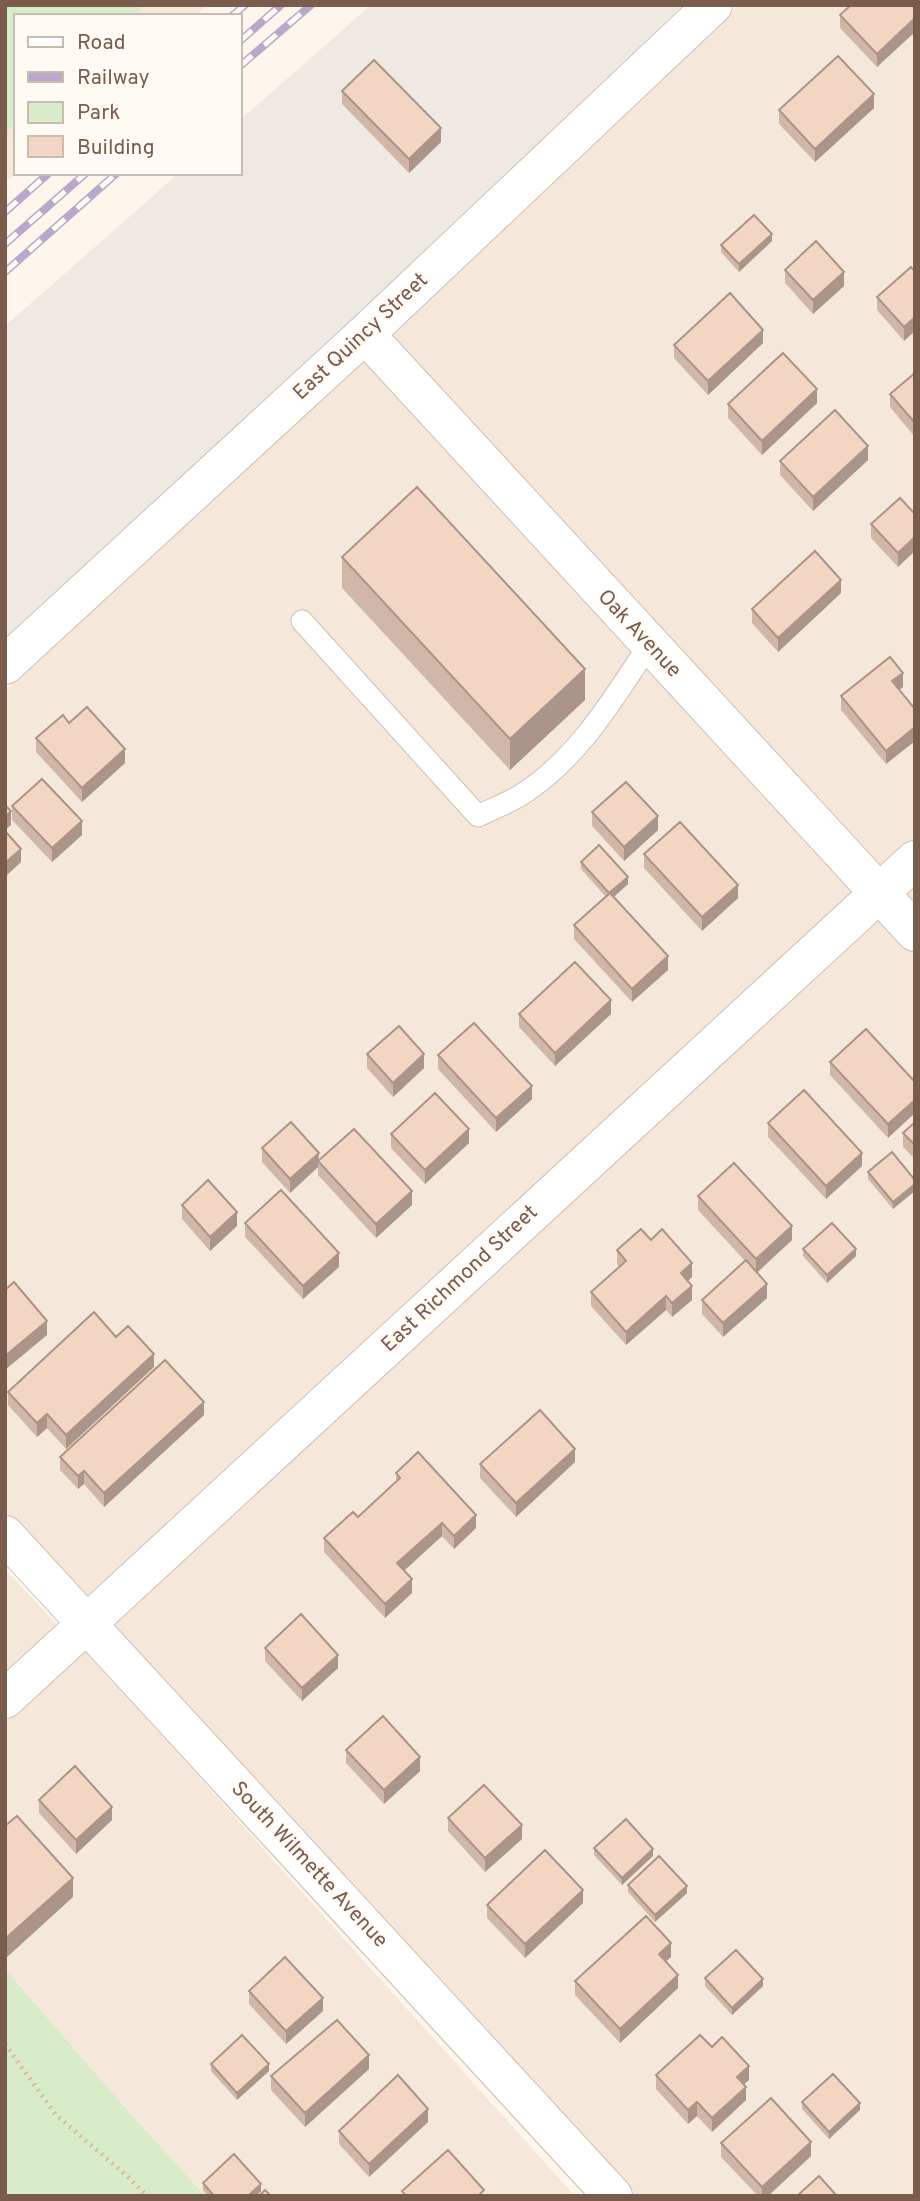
<svg xmlns="http://www.w3.org/2000/svg" width="920" height="2201" viewBox="0 0 920 2201" font-family="Overpass,sans-serif">
<rect width="100%" height="100%" fill="#fdf6ec"/>
<path fill="#f5e8da" d="M5 5H207L195 16H16V173L5 182Z
M739 5H915V2196H585L160 1734 575 2196H205L122 2104 5 1969V1723L84 1650 5 1564V691Z
M5 1569 60 1628 5 1678Z"/>
<path fill="#efe9e4" d="M371 5H683L359 313 5 641V326L179 173H240V120Z"/>
<path fill="#d8ecc9" d="M5 5H145L134 16H16V123L5 133Z
M5 1969 122 2104 205 2196H5Z"/>
<g fill="none" stroke-linecap="round" stroke-linejoin="round">
<defs>
<path id="service" d="M302 621 478 816C492 809 508 803 521 795 578 759 613 699 649 645"/>
<path id="minor" d="M365 334 915 932
M5 665 365 334 713 5
M5 1535 613 2196
M5 1699 915 860"/>
</defs>
<use href="#service" stroke="#d1beb0" stroke-width="23"/>
<use href="#minor" stroke="#d1beb0" stroke-width="40"/>
<path stroke="#d9b8a5" stroke-width="4.5" stroke-dasharray="2 5" stroke-linecap="butt" d="M5 2044 56 2115 128 2177 147 2196"/>
<use href="#service" stroke="#fff" stroke-width="21"/>
<use href="#minor" stroke="#fff" stroke-width="38"/>
<defs>
<path id="rail" d="M232 16 245 5
M240 41 281 5
M240 66 311 5
M5 212 49 173
M5 244 86 173
M5 272 117 173"/>
</defs>
<use href="#rail" stroke="#b9a8c9" stroke-width="8"/>
<use href="#rail" stroke="#fffaf3" stroke-width="5" stroke-dasharray="16" stroke-linecap="butt"/>
</g>
<path fill="#d1b7a8" d="M915 5 877 67 840 28V15Z
M342 91 441 142 409 173 342 104Z
M874 108 815 162 779 124V110Z
M772 241 739 272 721 252V245Z
M785 270 844 286 813 314 785 283Z
M915 272 904 341 877 310V297Z
M763 343 708 395 674 358V345Z
M915 373V437L890 407V394Z
M817 403 762 455 728 418V404Z
M868 460 813 511 780 475V461Z
M900 498 898 567 871 538V524Z
M342 557 585 700 510 770 342 588Z
M841 593 778 652 752 623V609Z
M903 687 899 690 915 709V741L886 764 841 710V696Z
M69 723 125 763 82 802 36 752V738Z
M12 806 82 835 52 862 12 820Z
M592 812 658 830 624 861 592 826Z
M644 854 738 898 702 931 644 868Z
M581 862 628 884 614 897 668 970 632 1002 574 939V925L606 897 581 869Z
M519 1014H611L555 1066 519 1027Z
M367 1054 424 1068 393 1097 367 1068Z
M438 1055 532 1099 496 1132 438 1069Z
M830 1062 915 1082 888 1138 830 1075Z
M915 1122V1159L903 1147V1133Z
M768 1123 862 1166 826 1199 768 1137Z
M391 1134 469 1143 425 1184 391 1148Z
M262 1148 319 1161 412 1205 376 1238 318 1175V1167L290 1193 262 1162Z
M868 1172 915 1180 893 1209 868 1179Z
M698 1196 792 1240 757 1273 767 1298 723 1337 702 1314V1300L745 1261 698 1210Z
M182 1205 237 1226 210 1251 182 1219Z
M245 1223 339 1267 303 1299 245 1237Z
M651 1240 692 1277 688 1281 692 1300 672 1317 666 1310 626 1345 591 1306V1292L619 1267 617 1264V1250Z
M803 1249 856 1256 827 1283 803 1256Z
M116 1337 154 1367 66 1449 47 1428 37 1437 8 1405V1392Z
M204 1415 104 1507 84 1484 78 1489 60 1470V1457Z
M575 1462 516 1517 480 1478V1464Z
M396 1473 476 1528 454 1549 442 1536 404 1571 412 1593 385 1618 324 1552V1538L358 1517 396 1481Z
M265 1648 338 1668 302 1701 265 1661Z
M346 1750 420 1771 384 1804 346 1763Z
M39 1800 112 1820 76 1854 39 1813Z
M448 1818 522 1839 485 1872 448 1831Z
M594 1848 653 1856 622 1885 594 1855Z
M628 1885 687 1893 655 1922 628 1892Z
M583 1903 525 1958 487 1918V1905Z
M671 1957 666 1961 678 1988 620 2043 575 1995V1981Z
M705 1978 763 1986 732 2015 705 1986Z
M249 1991 323 2011 286 2044 249 2004Z
M712 2047 749 2080 744 2084 746 2100 712 2132 697 2116 688 2124 656 2089V2075Z
M211 2064 269 2071 237 2100 211 2071Z
M369 2069 305 2127 271 2090V2076Z
M802 2102 860 2110 829 2139 802 2109Z
M428 2122 369 2177 339 2144V2131Z
M721 2143 811 2156 768 2196H758L721 2157Z
M203 2183 261 2191 256 2196H208L203 2190Z"/>
<path fill="#aa9588" d="M915 18V32L877 67V54Z
M874 94V108L815 162V149Z
M441 128V142L409 173V159Z
M772 234V241L739 272V264Z
M844 272V286L813 314V300Z
M915 317V331L904 341V327Z
M763 330V343L708 395V381Z
M817 389V403L762 455V441Z
M868 446V460L813 511V497Z
M915 537V551L898 567V553Z
M841 580V593L778 652V638Z
M585 669V700L510 770V739Z
M903 673V687L892 695V681Z
M915 727V741L886 764V751Z
M125 749V763L82 802V788Z
M11 811V825L5 830V817Z
M658 816V830L624 861V847Z
M82 821V835L52 862V848Z
M21 849V862L5 877V863Z
M628 877V884L609 901V893Z
M738 885V898L702 931V917Z
M668 956V970L632 1002V989Z
M611 1000V1014L555 1066V1053Z
M424 1054V1068L393 1097V1083Z
M532 1086V1099L496 1132V1118Z
M915 1100V1113L888 1138V1124Z
M469 1129V1143L425 1184V1170Z
M319 1153 318 1167 290 1193V1179Z
M862 1153V1166L826 1199V1186Z
M915 1184V1191L893 1209V1202Z
M412 1191V1205L376 1238V1224Z
M237 1212V1226L210 1251V1237Z
M792 1226V1240L756 1273V1259Z
M856 1249V1256L827 1283V1275Z
M339 1253V1267L303 1299V1286Z
M692 1263V1277L681 1287V1273Z
M767 1284V1298L723 1337V1323Z
M692 1286V1300L672 1317V1303Z
M666 1296V1310L626 1345V1332Z
M47 1321V1335L5 1370V1356Z
M154 1354V1367L66 1449V1435Z
M204 1402V1415L104 1507V1493Z
M47 1414V1428L37 1437V1423Z
M575 1449V1462L516 1517V1503Z
M84 1471V1484L78 1489V1476Z
M476 1515V1528L454 1549V1536Z
M442 1523V1536L397 1577V1563Z
M412 1579V1593L385 1618V1604Z
M338 1655V1668L302 1701V1688Z
M420 1757V1771L384 1804V1790Z
M112 1807V1820L76 1854V1840Z
M522 1825V1839L485 1872V1858Z
M653 1849V1856L622 1885V1878Z
M73 1878V1897L5 1959V1939Z
M687 1886V1893L655 1922V1915Z
M583 1890V1903L525 1958V1944Z
M671 1943V1957L659 1967V1954Z
M678 1975V1988L620 2043V2029Z
M763 1979V1986L732 2015V2008Z
M323 1998V2011L286 2044V2031Z
M369 2055V2069L305 2127V2113Z
M269 2064V2071L237 2100V2093Z
M749 2066V2080L737 2090V2077Z
M746 2087V2100L712 2132V2118Z
M697 2102V2116L688 2124V2110Z
M860 2103V2110L829 2139V2132Z
M428 2109V2122L369 2177V2164Z
M811 2142V2156L768 2196H762V2187Z
M261 2184V2191L256 2196H248Z"/>
<path fill="#f3d5c3" stroke="#aa9588" stroke-width="2" d="M851 5H915V18L877 54 840 15Z
M838 56 874 94 815 149 779 110Z
M374 60 441 128 409 159 342 91Z
M754 215 772 234 739 264 721 245Z
M816 241 844 272 813 300 785 270Z
M911 267 915 272V317L904 327 877 297Z
M730 293 763 330 708 381 674 345Z
M783 353 817 389 762 441 728 404Z
M915 373V423L890 394Z
M835 410 868 446 813 497 780 461Z
M417 487 585 669 510 739 342 557Z
M900 498 915 514V537L898 553 871 524Z
M815 551 841 580 778 638 752 609Z
M890 657 903 673 892 681 915 709V727L886 751 841 696Z
M87 707 125 749 82 788 36 738 63 715 69 723Z
M42 779 82 821 52 848 12 806Z
M626 782 658 816 624 847 592 812Z
M5 805 11 811 5 817Z
M680 822 738 885 702 917 644 854Z
M5 831 21 849 5 863Z
M599 845 628 877 609 893 581 862Z
M610 893 668 956 632 989 574 925Z
M575 962 611 1000 555 1053 519 1014Z
M474 1023 532 1086 496 1118 438 1055Z
M399 1026 424 1054 393 1083 367 1054Z
M866 1029 915 1082V1100L888 1124 830 1062Z
M804 1090 862 1153 826 1186 768 1123Z
M435 1093 469 1129 425 1170 391 1134Z
M291 1122 319 1153 290 1179 262 1148Z
M915 1122V1145L903 1133Z
M354 1129 412 1191 376 1224 318 1161Z
M892 1152 915 1180V1184L893 1202 868 1172Z
M734 1163 792 1226 756 1259 698 1196Z
M208 1180 237 1212 210 1237 182 1205Z
M281 1190 339 1253 303 1286 245 1223Z
M832 1223 856 1249 827 1275 803 1249Z
M641 1229 651 1240 662 1229 692 1263 681 1273 692 1286 672 1303 666 1296 626 1332 591 1292 626 1261 617 1250Z
M746 1260 767 1284 723 1323 702 1300Z
M14 1282 47 1321 5 1356V1290Z
M94 1312 116 1337 128 1326 154 1354 66 1435 47 1414 37 1423 8 1392Z
M165 1360 204 1402 104 1493 84 1471 78 1476 60 1457Z
M540 1410 575 1449 516 1503 480 1464Z
M418 1452 476 1515 454 1536 442 1523 397 1563 412 1579 385 1604 324 1538 353 1512 358 1517 400 1478 396 1473Z
M301 1614 338 1655 302 1688 265 1648Z
M383 1716 420 1757 384 1790 346 1750Z
M75 1766 112 1807 76 1840 39 1800Z
M484 1785 522 1825 485 1858 448 1818Z
M17 1816 73 1878 5 1939V1826Z
M626 1819 653 1849 622 1878 594 1848Z
M545 1850 583 1890 525 1944 487 1905Z
M659 1856 687 1886 655 1915 628 1885Z
M646 1916 671 1943 659 1954 678 1975 620 2029 575 1981Z
M736 1950 763 1979 732 2008 705 1978Z
M285 1957 323 1998 286 2031 249 1991Z
M337 2020 369 2055 305 2113 271 2076Z
M242 2035 269 2064 237 2093 211 2064Z
M700 2035 712 2047 722 2037 749 2066 737 2077 746 2087 712 2118 697 2102 688 2110 656 2075Z
M833 2074 860 2103 829 2132 802 2102Z
M398 2075 428 2109 369 2164 339 2131Z
M771 2098 811 2142 762 2187 721 2143Z
M448 2150 484 2190 478 2196H406L402 2191Z
M234 2154 261 2184 248 2196H214L203 2183Z
M819 2176 837 2196H797Z
M265 2190 271 2196H259Z"/>
<g text-anchor="middle" dominant-baseline="central" stroke-width="5" stroke-linejoin="round" paint-order="stroke">
<g font-size="21" fill="#7a5c4d" stroke="#fffaf3">
<text transform="translate(361 337) rotate(-43)">East Quincy Street</text>
<text transform="translate(639 634) rotate(47)">Oak Avenue</text>
<text transform="translate(460 1279) rotate(-43)">East Richmond Street</text>
<text transform="translate(309 1865) rotate(47)">South Wilmette Avenue</text>
</g>
</g>
<rect width="920" height="2201" fill="none" stroke="#7a5c4d" stroke-width="14"/>
<rect x="14" y="14" width="228" height="161" fill="#fffaf3" stroke="#cabbb1" stroke-width="2"/>
<rect x="28" y="37" width="35" height="10" fill="#ffffff" stroke="#cabbb1" stroke-width="2"/>
<text x="77" y="49" font-size="21" fill="#7a5c4d">Road</text>
<rect x="28" y="72" width="35" height="10" fill="#b9a8c9" stroke="#cabbb1" stroke-width="2"/>
<text x="77" y="84" font-size="21" fill="#7a5c4d">Railway</text>
<rect x="28" y="102" width="35" height="21" fill="#d8ecc9" stroke="#cabbb1" stroke-width="2"/>
<text x="77" y="119" font-size="21" fill="#7a5c4d">Park</text>
<rect x="28" y="136" width="35" height="21" fill="#f3d5c3" stroke="#cabbb1" stroke-width="2"/>
<text x="77" y="154" font-size="21" fill="#7a5c4d">Building</text>
</svg>
